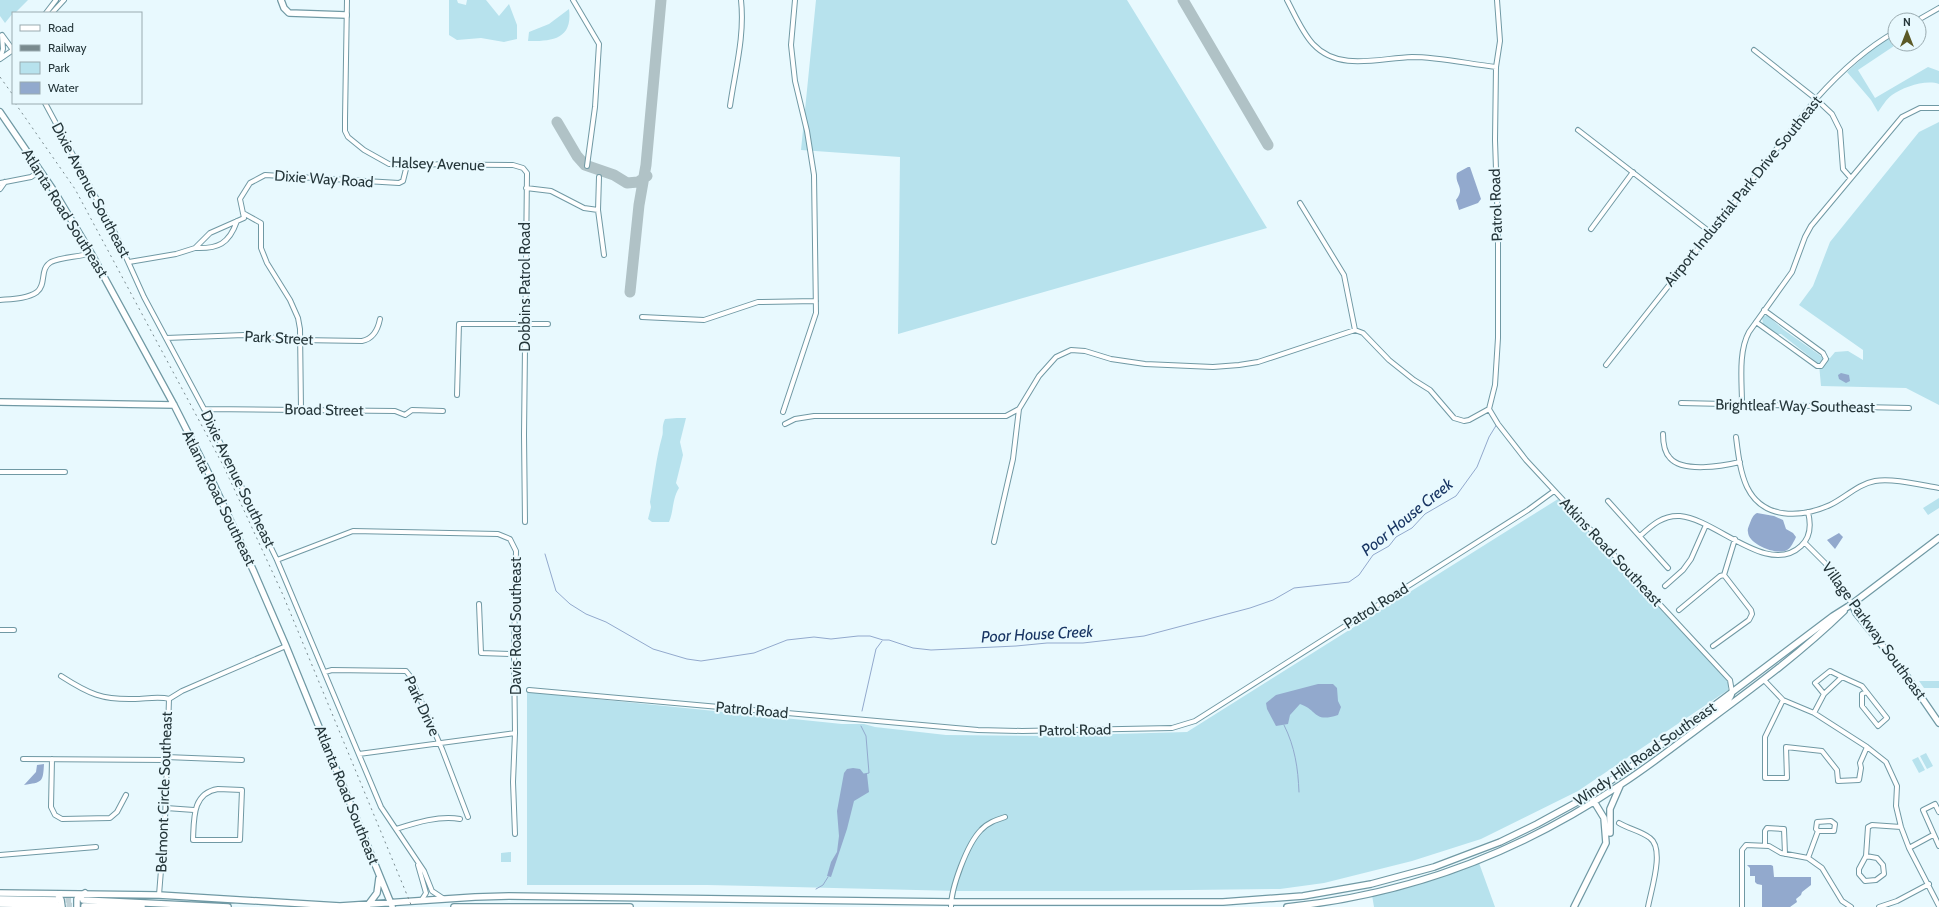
<svg xmlns="http://www.w3.org/2000/svg" width="1939" height="907" viewBox="0 0 1939 907" font-family="Cabin,sans-serif">
<rect width="100%" height="100%" fill="#e8f9fe"/>
<path fill="#b7e2ed" d="M0 0H28L15 13H13L5 23 0 16Z
M449 0H457L458 3 466 5 467 0H486L499 16 509 4 517 25V39L504 42 481 38 457 40 449 35Z
M816 0H1127L1267 228 898 334 900 157 801 150Z
M569 9C573 40 551 41 528 41L529 32 549 24Z
M1895 34V44H1897L1858 70 1875 98 1928 67 1939 71V84C1926 79 1903 87 1892 95 1886 99 1882 107 1878 112L1871 100 1847 72 1877 45Z
M1939 122V405L1906 388 1821 386 1819 364 1781 334H1777L1763 324 1762 317 1767 315 1784 330 1824 358H1830L1835 352 1848 351 1863 360V350L1799 305 1813 286 1830 242 1919 132Z
M677 418H686L680 442 683 455 676 483 679 488C672 499 674 510 669 522H652L648 519 651 507 650 502C654 480 656 458 662 437 664 430 661 428 665 419Z
M1939 498V508L1928 515 1923 508Z
M1558 499 1707 659 1728 682V690L1578 791 1481 839 1412 861 1324 883 1280 889 1107 891H957L707 885H527V692L842 724H864L875 727 946 735 1043 736 1187 732Z
M1919 681H1939V688H1924Z
M1926 753 1933 766 1927 769 1920 756Z
M1918 757 1925 770 1919 773 1912 760Z
M511 852V862H501V853Z
M1479 863 1495 907H1374L1372 895 1432 880Z"/>
<path fill="#92a9cd" d="M1468 167H1470L1481 199 1478 203 1459 210 1456 200C1466 187 1454 185 1457 173Z
M1841 373 1849 375 1850 381 1846 383 1839 379 1838 375Z
M1757 513 1774 516 1783 520 1786 529 1793 533 1796 537C1794 541 1791 548 1787 550 1777 556 1748 544 1748 532 1747 529 1749 526 1750 523 1752 518 1753 515 1757 513Z
M1839 533 1843 537 1835 549 1827 540Z
M1318 684H1333L1337 688 1338 701 1341 707 1338 715C1313 723 1318 710 1300 704L1290 715 1288 724 1276 726 1267 709 1266 703 1276 695Z
M44 764C43 783 42 782 24 785L36 772 37 765Z
M853 768 860 769 864 774H867L869 792 854 801 847 829 831 877 827 876 831 862 837 852 839 836 837 811 844 773 847 769Z
M1747 865H1771L1773 866 1774 877H1811V885L1802 892 1801 895 1796 899 1797 902 1790 907H1762V885L1757 884 1755 882V876H1750V868Z"/>
<g fill="none" stroke-linecap="round" stroke-linejoin="round">
<path stroke="#92a9cd" stroke-width="1" d="M545 554 556 591 570 604 586 614 606 622 653 649 687 659 701 661 754 653 787 640 814 637 831 639 858 636H870L883 640H889L913 648 931 650 1016 646 1047 643H1083L1144 636 1250 608 1273 600 1294 588 1349 582 1359 575 1373 555 1389 546 1396 537 1412 528 1425 514 1456 496 1477 467 1489 437 1497 424
M862 711 876 649 882 641
M1284 725C1295 747 1298 768 1299 792
M861 726 866 736 869 773 864 774
M816 889 823 885 828 877"/>
<path stroke="#b0c2c6" stroke-width="11" d="M1183 0 1268 145
M557 122 577 156 585 165 614 175 627 183 638 182 647 176
M630 292 639 205 646 165 661 0"/>
<path stroke="#c1d2d7" stroke-width="5.5" stroke-dasharray="5.5 3" stroke-linecap="butt" d="M57 900H81
M58 905 81 906"/>
<defs>
<path id="street" d="M347 0 345 119V131L348 137 364 150 389 164 513 165 523 168 527 173 524 435 525 522
M573 0 599 44 595 107 587 166
M1287 0C1295 15 1302 32 1313 44 1339 72 1379 58 1412 57 1439 57 1469 64 1496 67
M46 13 56 0
M52 13 64 0
M1918 20 1939 8
M2 35 13 50
M1754 50 1816 99 1832 114 1840 130 1843 169 1850 177
M0 59 3 49 2 35
M0 59 13 50
M45 103 116 235 144 297 204 409 277 560 381 807 424 871 432 891 444 899
M730 106C735 71 745 36 741 0
M1578 130 1710 232
M599 177 598 210 604 255
M0 183 31 177 40 171
M526 188 551 191 584 208 598 210
M0 189 5 182
M1300 203 1344 275 1355 330
M243 213 261 223V248L267 263 290 300 298 318 300 329 301 410
M1591 229 1633 172
M195 248C218 249 229 244 237 221
M129 262 176 254 195 248 210 233 244 218 240 199 250 183 265 175 399 183 403 181 407 165
M0 300C11 299 27 299 37 292 47 284 39 269 51 262 61 257 80 257 91 253
M642 317 704 320 758 302 816 301
M1756 322 1817 366H1821L1826 359 1823 353 1764 310
M166 338 244 335 300 340 362 341C373 339 378 329 380 319
M1606 365 1816 99C1840 72 1865 49 1895 32
M457 395 459 324H548
M1681 403 1909 408
M1742 404C1742 382 1738 352 1749 332L1792 272 1805 237 1811 226 1902 117 1920 108H1939
M204 409 395 411 405 415 412 410 443 411
M1489 409 1495 385 1498 338V229L1495 140 1496 67 1500 41 1497 0
M1489 409 1498 424 1526 460 1730 680 1732 692
M783 412 816 313 814 175 807 131 795 81 791 45 795 0
M785 424 795 419 814 416H1006L1019 409 1039 376 1056 357 1071 350 1085 351 1111 359 1145 364 1213 367 1239 365 1258 362 1355 330 1363 333 1389 360 1414 380 1430 390 1454 418 1464 421 1469 420 1489 409
M1663 434C1663 443 1664 452 1670 458 1683 473 1723 466 1740 462
M1736 437C1738 453 1740 472 1747 487 1763 520 1801 518 1830 505 1845 498 1858 484 1875 481 1893 478 1921 485 1939 488
M0 472H65
M1608 501 1668 568
M1640 536C1652 525 1663 515 1680 516 1716 519 1768 577 1801 546 1811 537 1811 524 1808 512
M994 542 1013 459 1019 409
M1805 543 1828 566 1852 604
M277 560 353 531 498 534 510 539 516 551 514 654 515 733 513 782 515 834
M1665 586 1683 570 1691 559 1706 525
M479 604 481 653 514 654
M1679 610 1720 576 1724 575 1735 539
M0 630H14
M1713 646 1749 620 1752 614 1751 610 1724 575
M325 672 332 670 406 671 410 676 442 749 468 817
M61 676C89 694 102 700 135 699 145 699 159 696 169 699
M1764 680 1783 700 1814 713 1867 747 1886 762 1897 786 1896 806 1901 827 1909 848 1939 906
M529 690 978 730 1022 731 1172 728 1195 721 1528 510 1554 491
M1824 694 1815 683 1830 671 1842 677
M1783 700 1765 737V778H1787L1786 747 1822 751 1837 770 1838 781 1859 780 1861 768 1860 763 1867 747
M1814 713 1824 694 1842 677 1862 686 1887 718 1878 726 1862 706V694L1866 692
M359 754 515 733
M166 757 242 760
M23 759 166 760
M52 759 51 807 55 815 62 819 110 818 117 812 126 795
M218 789 242 790 240 840H193C194 819 192 793 218 789Z
M166 808 194 810
M1939 812 1935 804 1923 810 1939 846
M1619 823C1629 829 1641 831 1650 838 1665 849 1651 890 1648 907
M396 829C415 823 440 815 460 819
M1765 846V831L1767 828 1784 829 1785 854
M1909 848 1933 835
M0 855 96 847
M1866 856 1877 858 1883 865 1884 874 1876 880 1865 881 1859 874V869Z
M1866 856 1868 827 1872 825 1901 827
M1808 858 1818 831 1816 829 1817 822 1831 821 1835 824 1834 831H1818
M418 865 426 893 421 901
M159 895 165 820 169 699 182 691 286 646
M951 907C951 888 967 844 981 830 987 823 996 820 1005 817
M1742 907V850L1746 845 1769 846 1781 853 1808 858 1822 868 1842 901 1851 907
M1879 907 1897 901 1929 884"/>
<path id="secondary" d="M281 0 284 8 289 13 346 15
M0 112 54 191 91 253 174 405 209 474 254 572 286 646 392 906
M0 402 174 405
M1852 604 1856 613 1906 675 1939 723
M1701 724C1710 712 1729 706 1732 692
M1610 833V809L1620 786
M0 893 159 895 340 906 475 897 509 896 951 902H1223L1303 896 1371 884 1434 867 1500 842 1537 824 1590 795 1632 766 1723 699 1833 616 1852 604 1939 538
M58 895 61 900 62 907
M0 899 57 900
M83 900 228 907
M0 904 57 905
M368 905 377 893 379 878
M84 906 142 907
M77 907V899L85 893
M454 907H630
M1287 907C1407 895 1520 852 1620 785 1651 765 1681 741 1711 719 1757 685 1803 651 1844 611
M1574 907 1606 843 1604 818 1590 795"/>
</defs>
<use href="#street" stroke="#7099a4" stroke-width="6"/>
<use href="#secondary" stroke="#7099a4" stroke-width="8"/>
<use href="#street" stroke="#fff" stroke-width="4"/>
<use href="#secondary" stroke="#fff" stroke-width="5.5"/>
<path stroke="#798a8e" stroke-width="1" stroke-dasharray="2 4" stroke-linecap="butt" d="M0 77 13 95
M15 103 75 189 224 467 283 595 412 907"/>
</g>
<g text-anchor="middle" dominant-baseline="central" stroke-width="4" stroke-linejoin="round" paint-order="stroke">
<g font-size="15" fill="#25363a" stroke="#e8f9fe">
<text transform="translate(438 164) rotate(2)">Halsey Avenue</text>
<text transform="translate(324 179) rotate(4)">Dixie Way Road</text>
<text transform="translate(91 190) rotate(62)">Dixie Avenue Southeast</text>
<text transform="translate(1743 191) rotate(-51)">Airport Industrial Park Drive Southeast</text>
<text transform="translate(1496 205) rotate(-92)">Patrol Road</text>
<text transform="translate(65 213) rotate(58)">Atlanta Road Southeast</text>
<text transform="translate(525 287) rotate(-90)">Dobbins Patrol Road</text>
<text transform="translate(279 338) rotate(3)">Park Street</text>
<text transform="translate(1795 406) rotate(1)">Brightleaf Way Southeast</text>
<text transform="translate(324 410) rotate(1)">Broad Street</text>
<text transform="translate(238 479) rotate(64)">Dixie Avenue Southeast</text>
<text transform="translate(219 498) rotate(64)">Atlanta Road Southeast</text>
<text transform="translate(1611 552) rotate(47)">Atkins Road Southeast</text>
<text transform="translate(1376 606) rotate(-32)">Patrol Road</text>
<text transform="translate(516 626) rotate(-90)">Davis Road Southeast</text>
<text transform="translate(1874 631) rotate(54)">Village Parkway Southeast</text>
<text transform="translate(422 706) rotate(65)">Park Drive</text>
<text transform="translate(752 710) rotate(5)">Patrol Road</text>
<text transform="translate(1075 730) rotate(-1)">Patrol Road</text>
<text transform="translate(1645 754) rotate(-35)">Windy Hill Road Southeast</text>
<text transform="translate(164 792) rotate(-88)">Belmont Circle Southeast</text>
<text transform="translate(347 795) rotate(68)">Atlanta Road Southeast</text>
</g>
<g font-size="16" font-style="italic" fill="#183563" stroke="#e8f9fe">
<text transform="translate(1407 517) rotate(-39)">Poor House Creek</text>
<text transform="translate(1037 634) rotate(-3)">Poor House Creek</text>
</g>
</g>
<rect x="12" y="12" width="130" height="92" fill="#e8f9fe" stroke="#9aabb0"/>
<rect x="20" y="25" width="20" height="6" fill="#ffffff" stroke="#9aabb0"/>
<text x="48" y="32" font-size="12" fill="#25363a">Road</text>
<rect x="20" y="45" width="20" height="6" fill="#798a8e" stroke="#9aabb0"/>
<text x="48" y="52" font-size="12" fill="#25363a">Railway</text>
<rect x="20" y="62" width="20" height="12" fill="#b7e2ed" stroke="#9aabb0"/>
<text x="48" y="72" font-size="12" fill="#25363a">Park</text>
<rect x="20" y="82" width="20" height="12" fill="#92a9cd" stroke="#9aabb0"/>
<text x="48" y="92" font-size="12" fill="#25363a">Water</text>
<g transform="translate(1907 32)"><circle r="19" fill="#e8f9fe" stroke="#9aabb0"/>
<path d="M0-3L7 15L0 10L-7 15Z" fill="#5c5a27"/>
<text y="-6" font-size="11" font-weight="bold" text-anchor="middle" fill="#25363a">N</text>
</g>
</svg>
